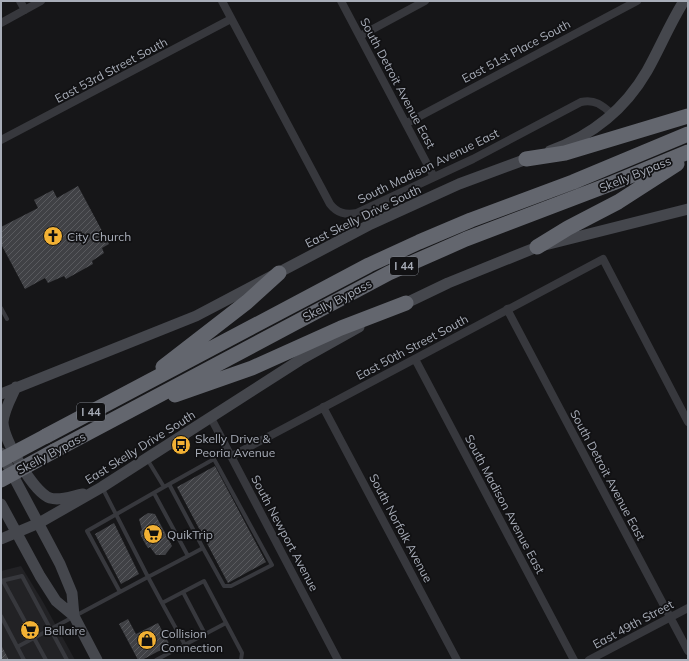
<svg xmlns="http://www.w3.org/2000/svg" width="689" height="661" viewBox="0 0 689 661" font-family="Mulish,sans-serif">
<defs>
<pattern id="building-hatch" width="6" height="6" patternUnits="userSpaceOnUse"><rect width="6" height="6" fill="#404145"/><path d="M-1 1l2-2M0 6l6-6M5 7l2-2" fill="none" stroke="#595a5e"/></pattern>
</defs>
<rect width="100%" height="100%" fill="#161618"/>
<path fill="#222225" d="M21 566 43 602 75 660H1V571Z"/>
<path fill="url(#building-hatch)" d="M78 186 109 244 102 248 104 253 92 261 93 264 66 279 64 276 48 283 45 278 25 289 1 244V227L38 208 34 200 53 190 57 198Z
M215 466 266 562 228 583 177 487Z
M148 513 155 514 172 546 165 555H156L150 547 148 548 146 545 141 536 140 532 142 530 139 519Z
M114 523 139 574 121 584 95 534Z
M128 619 136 634 158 623 170 645 142 660H138L119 624Z
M1 645 9 660H1Z"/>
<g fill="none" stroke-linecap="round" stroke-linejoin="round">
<path stroke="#37383d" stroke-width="4" d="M1 308 7 319
M169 484 203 548
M164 487 214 459 272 565 231 586H224L203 548 188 556
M154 493 188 556 148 577 162 603 204 581 242 653 241 660
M1 581 22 576 67 660
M3 581 46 660
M120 592 87 531 164 487 147 459
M183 592 205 634
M162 603 185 645
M1 616 24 660
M17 647 148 577 102 487
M156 660 226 623"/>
<path stroke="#37383d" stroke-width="8" d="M20 1 25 10
M222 1 330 204C337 213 345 215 357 213L473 159 581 102C595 99 602 105 612 114
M341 1 434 177
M1 23 41 1
M360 36 425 1
M407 123 637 1
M1 140 231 19
M507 309 688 651
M415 359 574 660
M323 407 457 660
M211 418 338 660
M232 456 603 259 688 422
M589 660 688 608"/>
<path stroke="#45474d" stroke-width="11" d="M550 151C591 136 625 109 647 71 660 48 670 23 684 1
M400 306 448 283 537 247 688 209
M16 387C11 398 4 410 3 422 3 439 33 492 50 498 60 501 72 496 83 494
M1 394 196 316 371 224 459 184 532 157
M1 453 60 564 72 593 74 616
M1 504 40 576 56 601 74 616 97 660
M1 539 39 523 102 487 300 360 359 327"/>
<path stroke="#63666e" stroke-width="15" d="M526 159 565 153 688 116
M537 247 568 228 618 202 677 164
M163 367 247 302 279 273
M175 395 252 368 341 328 406 303
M46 436 369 265 419 242 471 220 573 182 688 134
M54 451 389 273 466 239 613 183 688 152"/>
<path stroke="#63666e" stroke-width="15" d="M1 460 46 436
M1 480 54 451"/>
</g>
<defs>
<symbol id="church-disc" viewBox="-11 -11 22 22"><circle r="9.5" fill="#f2b134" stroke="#111113"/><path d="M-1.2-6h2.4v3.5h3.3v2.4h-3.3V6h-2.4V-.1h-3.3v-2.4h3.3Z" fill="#111"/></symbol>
<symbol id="bus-disc" viewBox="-11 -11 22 22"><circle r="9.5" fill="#f2b134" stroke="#111113"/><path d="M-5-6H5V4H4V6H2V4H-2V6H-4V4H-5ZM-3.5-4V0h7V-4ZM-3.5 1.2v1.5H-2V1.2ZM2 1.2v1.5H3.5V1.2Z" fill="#111"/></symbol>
<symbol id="supermarket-disc" viewBox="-11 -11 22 22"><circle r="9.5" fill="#f2b134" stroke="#111113"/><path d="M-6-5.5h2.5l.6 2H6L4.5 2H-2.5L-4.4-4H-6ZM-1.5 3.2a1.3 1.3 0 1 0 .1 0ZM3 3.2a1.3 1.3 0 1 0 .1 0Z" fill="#111"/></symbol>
<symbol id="shop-disc" viewBox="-11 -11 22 22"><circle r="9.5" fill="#f2b134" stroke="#111113"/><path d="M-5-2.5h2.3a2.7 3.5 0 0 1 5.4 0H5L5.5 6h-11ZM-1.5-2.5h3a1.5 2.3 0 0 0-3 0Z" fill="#111"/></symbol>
</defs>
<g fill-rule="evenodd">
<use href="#church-disc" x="42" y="225" width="22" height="22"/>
<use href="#bus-disc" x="170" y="434" width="22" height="22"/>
<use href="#supermarket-disc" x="142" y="523" width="22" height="22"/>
<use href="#supermarket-disc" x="19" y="619" width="22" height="22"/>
<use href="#shop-disc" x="136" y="629" width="22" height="22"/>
</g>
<g text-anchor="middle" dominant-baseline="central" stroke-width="3.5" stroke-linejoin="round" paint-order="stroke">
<g fill="#111113" stroke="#7b7e86" stroke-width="1">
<rect x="390" y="257" width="28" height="18" rx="3"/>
<rect x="77" y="403" width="28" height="18" rx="3"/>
</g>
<g font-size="11" font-weight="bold" fill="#a8adb8">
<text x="404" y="266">I 44</text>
<text x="91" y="412">I 44</text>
</g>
<g font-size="12" fill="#a8adb8" stroke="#111113">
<text transform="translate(516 51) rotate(-28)">East 51st Place South</text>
<text transform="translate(111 70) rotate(-28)">East 53rd Street South</text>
<text transform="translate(398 83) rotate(62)">South Detroit Avenue East</text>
<text transform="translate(428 166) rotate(-26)">South Madison Avenue East</text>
<text transform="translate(635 174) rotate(-22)">Skelly Bypass</text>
<text transform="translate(363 216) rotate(-26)">East Skelly Drive South</text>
<text transform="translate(337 300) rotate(-28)">Skelly Bypass</text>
<text transform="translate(412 347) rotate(-28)">East 50th Street South</text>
<text transform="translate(140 447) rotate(-32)">East Skelly Drive South</text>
<text transform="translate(51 453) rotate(-28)">Skelly Bypass</text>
<text transform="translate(608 475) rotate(62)">South Detroit Avenue East</text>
<text transform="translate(505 504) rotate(62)">South Madison Avenue East</text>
<text transform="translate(401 528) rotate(62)">South Norfolk Avenue</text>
<text transform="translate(285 533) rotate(62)">South Newport Avenue</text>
<text transform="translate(633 624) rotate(-28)">East 49th Street</text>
</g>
<g font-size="12" fill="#a8adb8" stroke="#111113" text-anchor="start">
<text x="67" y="236">City Church</text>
<text x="195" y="438">Skelly Drive &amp;<tspan x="195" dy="14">Peoria Avenue</tspan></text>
<text x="167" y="534">QuikTrip</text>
<text x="44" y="630">Bellaire</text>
<text x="161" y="633">Collision<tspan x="161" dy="14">Connection</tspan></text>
</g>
</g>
<rect width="689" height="661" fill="none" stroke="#a8adb8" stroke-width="4"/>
</svg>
